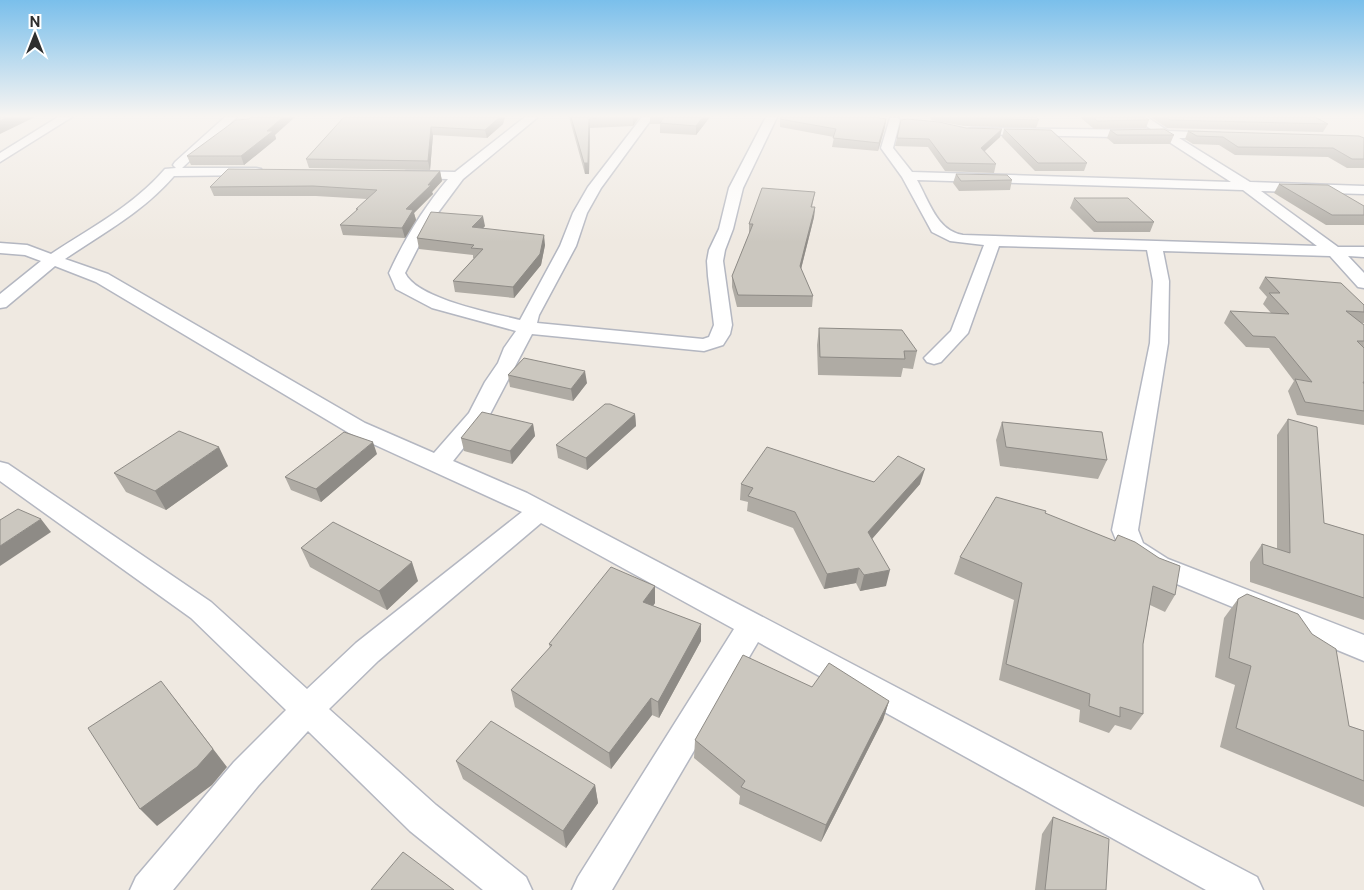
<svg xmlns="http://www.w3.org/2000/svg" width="1364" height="890" viewBox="0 0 1364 890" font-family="'Public Sans',sans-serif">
<rect width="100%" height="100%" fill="#efe9e1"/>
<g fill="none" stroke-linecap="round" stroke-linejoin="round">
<defs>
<path id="street" d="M58 117H72L0 162V153Z
M225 117H237L182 168H256L261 169 262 172 261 175 174 176C143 212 103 233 65 259L108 274 365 423 434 453 469 413 485 382 498 363 504 348 516 331 432 308 396 289 389 273C404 240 424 207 448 179L411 178 405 174 406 171 455 172 525 117H538L463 179 431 222 405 273C417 299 492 313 520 320L560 246 573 213 588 187 642 117H653L601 188 587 213 576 246 539 315 537 323 703 339 709 337 714 325 708 276 707 261 709 250 719 229 729 188 766 117H777L743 188 733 229 725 250 723 261 732 325 730 334 723 345 704 351 532 334 489 416 453 461 527 493 1257 877 1263 890H1206L758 642 612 890H572L578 877 734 629 541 523 378 661 329 709 436 805 526 877 532 890H483L410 831 308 731 258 786 173 890H130L136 877 234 762 286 710 191 618 0 481V462L8 464 211 602 307 689 356 643 522 512 349 433 96 282 55 266 6 307 0 308V294L41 261 25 255 0 253V243L27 245 51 254C92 227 133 206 165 169L176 168 173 165 175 162Z
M1134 117H1147L1168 131 1221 133 1223 135 1217 138H1179L1250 182 1364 186V194L1261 191 1338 247H1364V257L1348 256 1364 273V288L1358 287 1330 256 1163 251 1169 281 1168 343 1138 530 1143 543 1168 559 1364 635V661L1150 573C1125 557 1123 558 1112 530L1150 343 1153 281 1147 250 999 246 968 333 941 362 934 364 927 362 924 358 951 331 984 245 950 241 932 232 902 177 881 148 890 118H898L900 120 893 148 912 172 1231 182 1163 138 971 134 965 131 971 128 1152 130ZM917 180 1243 190 1317 246 963 235C937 231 929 201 917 180Z"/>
</defs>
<use href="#street" stroke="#b4b7c1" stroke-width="3"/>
<use href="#street" fill="#fff" fill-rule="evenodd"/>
</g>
<path fill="#afaba4" d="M344 117H505L503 124 487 138 433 135 430 170 309 168 306 159Z
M569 117H639L633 126 590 128 589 174H585Z
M650 117H710L696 135 660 133V124H650Z
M930 117H1036L1039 120 1036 128 964 126 931 120Z
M1080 117H1145L1149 120 1146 128 1094 129Z
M1151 117H1315L1328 124 1323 132 1167 128Z
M780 119H886L885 127 878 151 832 147 834 137 780 127Z
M1004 129 1087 163 1084 171H1035L1002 137Z
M1110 130 1174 135 1170 144H1114L1107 138Z
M1188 131 1364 138V168H1347L1328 157 1235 155 1219 145 1193 144 1185 139Z
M275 135 276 139 244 165H191L187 156Z
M1000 137 985 151 996 164 994 173 945 171 928 147 895 146 897 138Z
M440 171 442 181 432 192 433 194 414 213 416 220 405 238 343 235 340 225 356 211V209L367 199 316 196H214L210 187Z
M956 174 1012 180 1010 190 959 191 953 183Z
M1279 184 1364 206V225H1326L1274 193Z
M815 192 812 207H815L814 217 801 269 813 296 812 307H737L732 287V276L749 234V224Z
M1074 198 1154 222 1150 232H1094L1070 208Z
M485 226 483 228 545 245 541 265 514 298 455 292 453 281 474 258H473V255L419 249 417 238Z
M1265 277 1364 305V323L1362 324 1364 325V425L1297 415 1288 391 1294 381 1269 348 1246 347 1224 323 1230 311 1271 313 1263 304 1267 297 1259 288Z
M819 328 917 351 913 369 903 368 901 377 818 375 817 345Z
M508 375 587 383 573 401 510 387Z
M635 414 636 426 587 470 558 458 556 445Z
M1288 419 1324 523 1364 535V620L1250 582V562L1262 544 1277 549V435Z
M1002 422 1107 460 1098 479 1000 466 996 440Z
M533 424 535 436 512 464 464 451 461 438Z
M377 454 321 502 291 490 285 477Z
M228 466 166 510 126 492 114 473Z
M741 484H920L872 539 886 586 860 591 856 583 824 589 793 528 747 511 748 502 740 500Z
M1045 514 1115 541 1118 535 1175 595 1165 612 1150 605 1143 644V714L1131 730 1115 725 1109 733 1079 722 1080 710 999 680 1014 600 954 574 960 557Z
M301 548 418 581 387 610 310 567Z
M655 586V603L653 606 701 624V641L659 718 652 715 611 769 515 707 511 690 550 648 549 644Z
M1238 599 1349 726 1364 731V807L1220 747 1235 685 1215 677 1224 618Z
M889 701 883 720 821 842 739 804 740 796 694 758 695 740Z
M456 761 595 785 598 803 566 848 463 779Z
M1053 817 1106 890H1035L1042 834Z"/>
<path fill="#8e8b86" d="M7 117H35L0 134V121Z
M283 117H295L275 135 276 139 244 165 241 156 267 131Z
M500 117H505L503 124 487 138 485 130Z
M633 117H639L633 126Z
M703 117H710L696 135V126Z
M589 119 590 128 589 174H585L584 163Z
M886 119 885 127 878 151 879 143Z
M431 127 433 135 430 170 428 161Z
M1002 129 1000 137 979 156 981 148Z
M440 171 442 181 432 192 433 194 414 213 416 220 405 238 402 228 406 209Z
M815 207 814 217 799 277 800 266Z
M483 216 485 226 474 238 472 227Z
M544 235 545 245 541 265 514 298 513 287Z
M585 371 587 383 573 401 571 389Z
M635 414 636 426 587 470 586 458Z
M533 424 535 436 512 464 510 451Z
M373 442 377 454 321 502 316 489Z
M219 447 228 466 166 510 155 491Z
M925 469 920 484 864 548 868 532Z
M41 519 51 532 0 566V546Z
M412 562 418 581 387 610 379 591Z
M859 568 856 583 824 589 827 574Z
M890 570 886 586 860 591 864 575Z
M655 586V603L644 619 643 602Z
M701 624V641L659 718 658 702Z
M651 698 652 715 611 769 609 753Z
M175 699 227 767 212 785 157 826 140 809Z
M889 701 883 720 821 842 826 825Z
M595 785 598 803 566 848 563 831Z"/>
<path fill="#cbc7bf" stroke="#8e8b86" d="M0 117H7L0 121Z
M251 117H283L267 131H273L241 156H187L236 120 249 119Z
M344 117H500L485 130 431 127 428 161 306 159Z
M571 117H608L589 119 588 163H584Z
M664 117H703L696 126 660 123Z
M781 117H875L886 119 879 143 833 138 836 129 780 119Z
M965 117H1036L1039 120 966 118Z
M1093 117H1145L1149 120 1097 121Z
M1166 117H1315L1328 124 1170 120Z
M907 119 939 122 966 128 1002 129 981 148 996 164 947 163 929 139 897 138 901 120Z
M1004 129 1051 130 1087 163H1038Z
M1164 129 1174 135H1117L1110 130Z
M1188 131 1359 136 1364 138V159H1352L1333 148 1238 147 1223 137 1197 136Z
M228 169 440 171 428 185H431L406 209 413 210 402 228 340 225 358 209H356L377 190 313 186 210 187Z
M956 174 1007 175 1012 180 961 181Z
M1279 184 1328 185 1364 206V215H1332Z
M762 188 815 192 811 207H815L800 266 813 296 738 295 732 276 753 224H749Z
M1074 198H1128L1154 222H1097Z
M431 212 483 216 472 227 544 235 540 254 513 287 453 281 483 249 471 248 474 245 417 238Z
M1265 277 1341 283 1364 305V312L1346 311 1364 325V341H1357L1364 348V382H1363L1364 384V411L1305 402 1295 379 1312 382 1275 337 1253 336 1230 311 1289 314 1269 293H1280Z
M819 328 902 330 917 351H904L905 359 820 357Z
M524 358 585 371 571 389 508 375Z
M605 404H610L635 414 586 458 556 445Z
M482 412 533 424 510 451 461 438Z
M1288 419 1317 427 1324 523 1364 535V598L1263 564 1262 544 1290 553Z
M1002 422 1102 432 1107 460 1006 447Z
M179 431 219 447 155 491 114 473Z
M344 432 373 442 316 489 285 477Z
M767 447 874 482 898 456 925 469 868 532 890 570 864 575 859 568 827 574 795 512 748 496 753 488 741 484Z
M996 497 1046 511 1045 513 1115 541 1118 535 1135 542 1159 558 1180 566 1175 595 1153 586 1143 644V714L1120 707V717L1089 706 1090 694 1006 664 1022 583 960 557Z
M18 509 41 519 0 546V520Z
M333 522 412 562 379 591 301 548Z
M611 567 655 586 643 602 701 624 658 702 651 698 609 753 511 690 552 645 549 644Z
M1247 594 1298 614 1312 634 1336 649 1349 726 1364 731V781L1236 728 1251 666 1229 658 1238 599Z
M743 655 812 687 829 663 889 701 826 825 741 787 745 781 695 740Z
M161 681 213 749 197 767 140 809 88 728Z
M491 721 595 785 563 831 456 761Z
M1053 817 1109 839 1106 890H1045Z
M403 852 454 890H371Z"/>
<linearGradient id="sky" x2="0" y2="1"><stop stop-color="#7abfeb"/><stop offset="0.48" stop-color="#f8f5f2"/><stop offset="1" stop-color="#f8f5f2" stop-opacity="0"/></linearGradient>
<rect width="1364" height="242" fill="url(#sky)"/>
<g transform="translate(35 35)" stroke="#ffffff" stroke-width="4" paint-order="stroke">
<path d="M0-4L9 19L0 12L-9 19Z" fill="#2e2e2e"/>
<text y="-8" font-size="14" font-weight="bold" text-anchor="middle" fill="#2e2e2e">N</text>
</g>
</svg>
